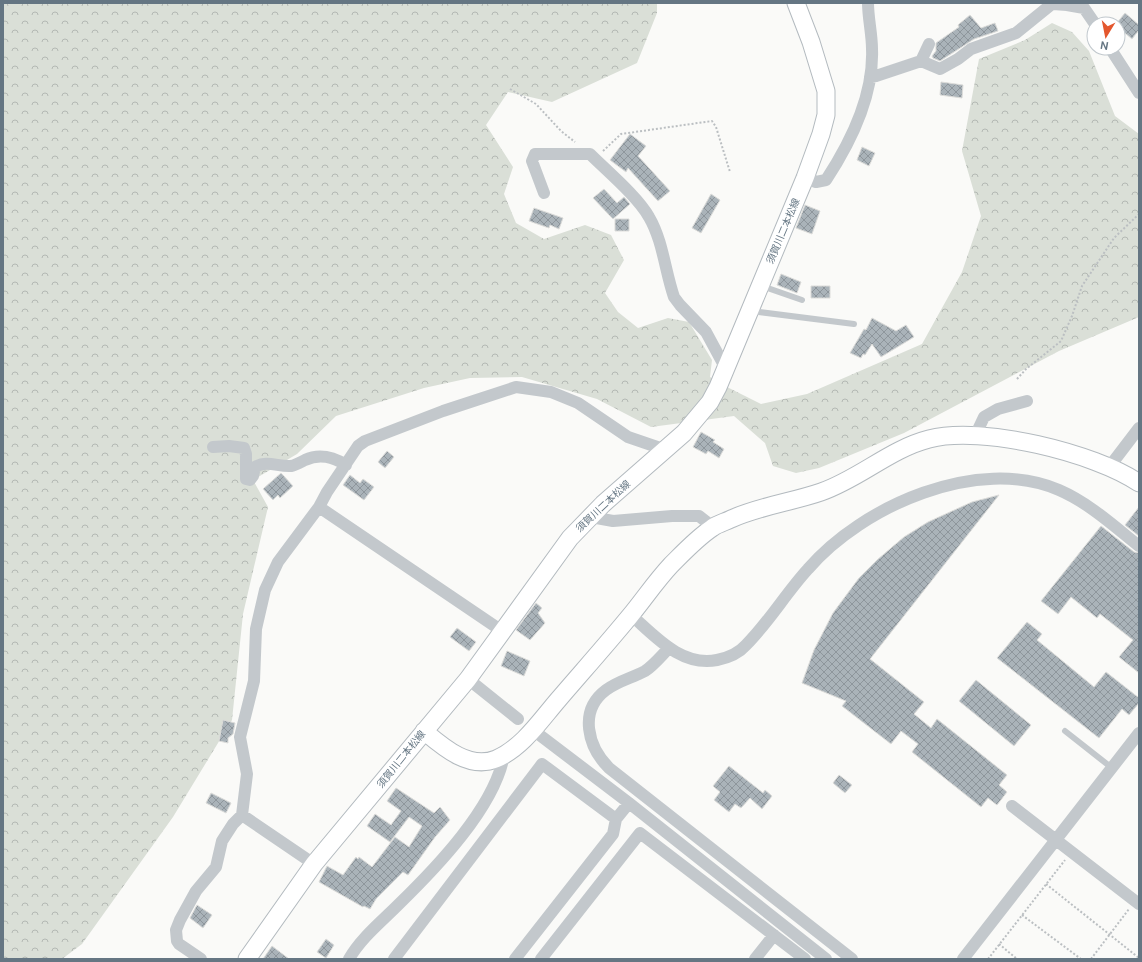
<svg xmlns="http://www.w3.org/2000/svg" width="1142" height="962" viewBox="0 0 1142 962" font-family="'DM Sans','Noto Sans JP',sans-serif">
<defs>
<pattern id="forest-crowns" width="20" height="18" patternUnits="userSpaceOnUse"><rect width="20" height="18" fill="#dadfd7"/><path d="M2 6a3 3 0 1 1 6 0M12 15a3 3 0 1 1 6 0" fill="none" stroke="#b4b9b4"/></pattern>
<pattern id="building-cross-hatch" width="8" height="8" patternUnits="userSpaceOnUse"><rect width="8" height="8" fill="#aab3b9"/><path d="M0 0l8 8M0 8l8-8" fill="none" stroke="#8e969c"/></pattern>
</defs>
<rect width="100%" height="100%" fill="#fafaf8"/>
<path fill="url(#forest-crowns)" d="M3 3H657V13L637 63 552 102 508 92 486 125 513 167 504 194 516 223 544 239 585 225 611 235 624 260 605 293 618 312 638 328 668 318 689 322 712 360 710 377 721 384 761 404 807 394 922 344 962 272 981 216 962 151 979 59 1025 40 1052 23 1072 32 1089 51 1115 116 1139 134V317L1059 351 904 433 819 468 796 473 773 466 765 443 734 416 651 427 597 399 522 377 470 378 424 388 336 416 297 454 253 480 268 507 243 614 232 720 173 817 82 944 62 959H3Z"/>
<path fill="url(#building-cross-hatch)" stroke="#dcdcda" d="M1125 13 1139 25V30L1132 39 1118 27V24H1116Z
M970 15 981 28 995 23 998 31 974 39 940 61 933 58 932 56 936 51V43L959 27 958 25Z
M941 82 963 85 962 98 940 95Z
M630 134 646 146 638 156 670 191 658 201 628 168 626 172 610 160Z
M862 147 875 153 869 166 857 160Z
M604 189 617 203 624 197 630 204 613 219 593 198Z
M711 194 720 200 701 233 692 228Z
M805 205 820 211 812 234 796 228Z
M534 208 563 218 559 229 550 225 549 228 529 221Z
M615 219H629V231H615Z
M781 274 801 282 797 293 777 285Z
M811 286H830V298H811Z
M872 318 896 331 906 325 914 337 881 357 872 344 865 355 863 354 861 358 850 353 864 329 866 330Z
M701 432 715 440 713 442 724 449 719 458 708 451 706 454 693 447Z
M387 451 394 457 385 468 378 462Z
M281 473 293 486 280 498 278 495 273 500 263 489Z
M350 475 360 483 363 479 374 487 364 500 343 485Z
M999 495 870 659 924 702 914 714 931 728 937 719 1007 775 999 785 1007 792 997 805 988 798 981 807 912 752 918 744 901 731 891 744 842 706 846 701 802 683 814 650 833 613 859 578 877 560 904 537 928 522 972 502Z
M1139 507V536L1125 525Z
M1101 526 1134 552 1139 553V673L1119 657 1133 640 1100 614 1097 618 1071 597 1058 614 1041 601Z
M536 603 542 608 538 613 545 623 530 640 516 630Z
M1027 622 1042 634 1037 640 1094 687 1106 672 1139 698V703L1129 715 1122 709 1099 738 997 658Z
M457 628 476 642 469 651 450 637Z
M507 651 530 661 524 676 501 666Z
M976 680 1031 725 1014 746 959 701Z
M223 720 235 723 233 734 228 738V743L219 741Z
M729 766 763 793 765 790 772 796 762 809 750 798 741 808 735 804 729 812 714 800 720 792 713 786Z
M839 775 852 785 845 793 833 783Z
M396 788 434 813 440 807 450 820 435 837 408 875 403 872 376 899 370 909 364 906 363 907 319 882 327 866 343 875 356 857 358 859 359 857 372 867 395 837 409 847 422 826 409 817 390 842 367 826 375 814 391 825 401 811 387 801Z
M211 793 231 803 226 813 206 803Z
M197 905 212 915 203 928 190 918Z
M326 939 334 945 326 958 317 952Z
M272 946 289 959H263Z"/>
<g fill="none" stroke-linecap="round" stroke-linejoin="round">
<defs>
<path id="secondary" d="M424 731C443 747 469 770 496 759 522 748 540 721 558 700 582 672 607 644 630 616 644 599 656 581 671 565 683 553 697 538 712 528 717 524 725 522 731 519 760 506 792 502 821 492 859 479 890 449 929 439 982 425 1095 453 1139 483
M247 959 314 864 468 679 570 538 603 504 684 433 710 402 718 387 805 178 821 134 826 115V91L811 42 796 3"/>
</defs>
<use href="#secondary" stroke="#b3babf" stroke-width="19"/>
<path stroke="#bbbfc2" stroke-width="2" stroke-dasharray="2 2" stroke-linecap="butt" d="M510 89 536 104 561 131 575 142
M603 151 621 134 712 121 716 127 730 172
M1017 379 1026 369 1061 341 1072 316 1082 286 1114 238 1139 214
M1046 884 1139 958
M1022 915 1081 959
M999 944 1017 959
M988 959 1065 860
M1091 959 1129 909"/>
<path stroke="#c3c8cc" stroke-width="6" d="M762 286 802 300
M751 311 854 324
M1065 731 1112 768"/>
<path stroke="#c3c8cc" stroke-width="12" d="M1053 4 1067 5 1084 8 1095 24
M1110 48 1139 93
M921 61 940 69 958 59 971 49 1016 33 1053 3
M870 77 876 76 921 61 929 44
M805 178 816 182 826 180C851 142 874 96 872 49 872 34 868 18 868 3
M544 193 532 161 535 154H590C607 171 638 197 649 217 663 241 665 271 674 297L680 305 706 332 726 369
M976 434 984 417 998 409 1027 401
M213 447 229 446 244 448 246 454V479L250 480 253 476 255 467C267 460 278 467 291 466 296 465 301 462 305 460 320 453 333 457 346 465
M1110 466 1139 428
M319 507 502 631
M591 517 613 521 672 516H699L713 527
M631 615C655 636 681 667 717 660 727 658 739 653 746 645 769 622 786 593 808 569 862 506 978 455 1059 490 1089 503 1114 526 1139 546
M669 648C661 656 654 665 645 671 632 678 618 681 606 690 578 711 588 747 609 768L852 959
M468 679 518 719
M533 730 629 803 826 959
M1012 806 1139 904
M242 815 314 864
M201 959 179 944 177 941 176 930 180 920 196 891 216 867 222 841 233 824 242 815 247 774 240 737 254 681 256 629 265 590 278 562 319 507 327 492 358 446 365 441 443 411 516 387 551 392 578 403 628 437 666 450
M349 959C361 938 381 922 398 905 436 868 495 807 504 755
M394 959 542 764 616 819 629 803
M515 959 613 834 616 819
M541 959 640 833 805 959
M755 959 774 935
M963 959 1139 733"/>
<use href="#secondary" stroke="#fff" stroke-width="17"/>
</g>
<g text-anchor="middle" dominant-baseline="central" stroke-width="4" stroke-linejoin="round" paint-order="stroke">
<g font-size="10" fill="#657683" stroke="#fff">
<text transform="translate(783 231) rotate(-67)">須賀川二本松線</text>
<text transform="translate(603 506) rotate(-43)">須賀川二本松線</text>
<text transform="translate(401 759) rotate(-51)">須賀川二本松線</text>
</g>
</g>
<rect width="1142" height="962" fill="none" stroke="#657683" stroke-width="8"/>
<g transform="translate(1106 36) rotate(190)"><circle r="19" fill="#ffffff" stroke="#c1c8cd"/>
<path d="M0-3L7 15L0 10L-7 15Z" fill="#e4572e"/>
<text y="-6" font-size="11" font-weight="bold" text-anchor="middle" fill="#657683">N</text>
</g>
</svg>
